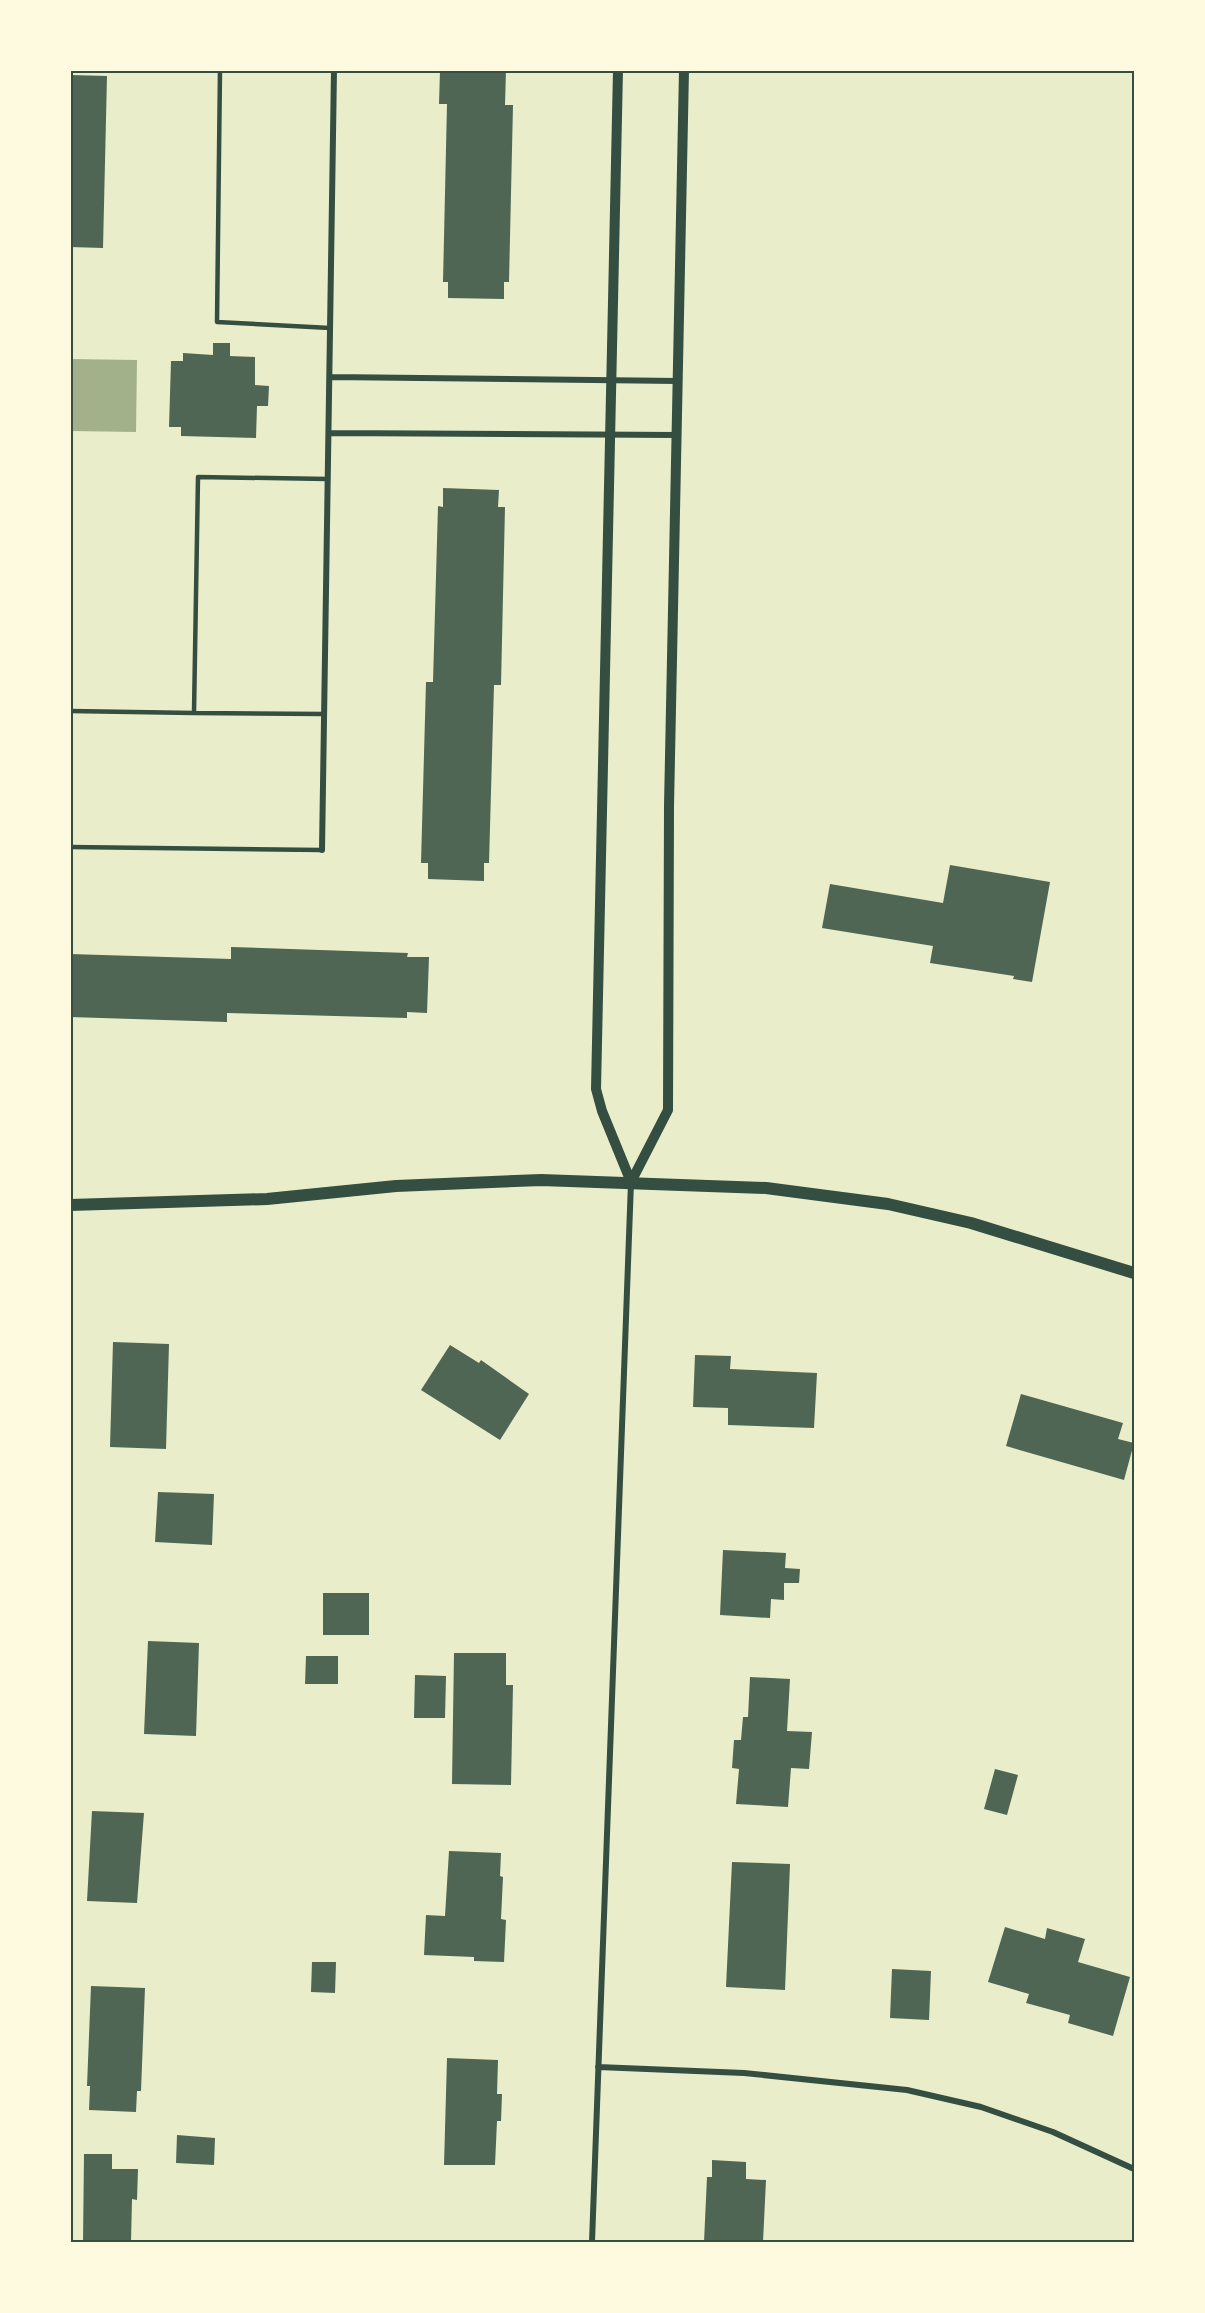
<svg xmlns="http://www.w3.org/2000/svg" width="1205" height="2313" viewBox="0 0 1205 2313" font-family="Ubuntu,sans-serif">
<rect width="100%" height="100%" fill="#e9edc9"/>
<path fill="#a3b18a" d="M71 359 137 360 136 432 71 431Z"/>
<path fill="#4f6655" d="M440 70H506L505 105H513L509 282H504V299L448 298V282H443L447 104H439Z
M70 75 107 76 103 248 70 247Z
M213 343H230V356L255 357V385L269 386 268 406H257L256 438 181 436V427H169L171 361H183V353L213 355Z
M443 488 499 490 498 507H505L501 685H494L489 863H484V881L428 879V863H421L426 682H433L438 506 443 507Z
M950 865 1050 882 1032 982 1013 979 1014 976 930 963 933 946 822 928 830 884 943 903Z
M231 947 408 953 407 957H429L427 1013 407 1012V1018L227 1013V1022L70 1017V954L231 959Z
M113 1342 169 1344 166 1449 110 1447Z
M450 1345 479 1363 481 1360 529 1394 500 1440 421 1390Z
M695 1355 731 1356 730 1369 817 1373 814 1428 728 1425V1408L693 1407Z
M1021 1394 1123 1423 1118 1439 1134 1443 1124 1480 1006 1446Z
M158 1492 214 1494 212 1545 155 1542Z
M723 1550 786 1553 785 1568 800 1569 799 1583H784V1600L771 1599 770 1618 720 1615Z
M323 1593H369V1635H323Z
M148 1641 199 1643 196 1736 144 1734Z
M454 1653H506V1685H513L511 1785 452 1784Z
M306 1656H338V1684H305Z
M415 1675 446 1676 445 1718H414Z
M750 1677 790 1679 787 1731 812 1732 809 1769 791 1768 788 1807 736 1804 739 1769 732 1768 734 1740H741L743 1717H748Z
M995 1769 1018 1775 1007 1815 984 1809Z
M92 1811 144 1813 137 1903 87 1901Z
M449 1851 501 1853 500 1876 503 1877 501 1919 506 1920 504 1962 474 1961V1957L424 1955 426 1915 445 1916Z
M732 1862 790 1864 785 1990 726 1987Z
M1005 1927 1045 1939 1047 1928 1085 1939 1078 1962 1130 1977 1113 2036 1068 2023 1070 2015 1026 2003 1029 1994 988 1982Z
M312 1962H336L335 1993 311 1992Z
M892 1969 931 1971 929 2020 890 2018Z
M91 1986 145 1988 141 2091H137L136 2112 89 2110 90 2086H87Z
M447 2058 498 2060 497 2094H502L501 2121H497L495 2165H444Z
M177 2135 215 2138 214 2165 176 2163Z
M84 2154H112V2169H138L137 2200 132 2199 131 2242H83Z
M712 2160 746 2162V2179L766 2180 763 2242H704L707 2177H712Z"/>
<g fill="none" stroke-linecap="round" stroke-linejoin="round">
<path stroke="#344e41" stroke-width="4.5" d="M220 70 217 322 330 328
M70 711 194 713
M324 714 194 713 198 477 328 479
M70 847 322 850"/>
<path stroke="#344e41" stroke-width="6" d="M331 377 678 381
M329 433 678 435
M322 850 334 70
M598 2067 744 2073 907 2090 981 2107 1053 2132 1134 2169
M592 2242 631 1182"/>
<path stroke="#344e41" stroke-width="10" d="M618 70 596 1089 602 1111 631 1182
M631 1182 668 1110 669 806 684 70"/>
<path stroke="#344e41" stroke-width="12" d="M70 1205 267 1199 396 1186 541 1180 766 1188 888 1204 971 1223 1134 1273"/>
</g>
<rect width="1205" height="2313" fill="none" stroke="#fefae0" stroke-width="144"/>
<rect x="72" y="72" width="1061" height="2169" fill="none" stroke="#344e41" stroke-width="2"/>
</svg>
